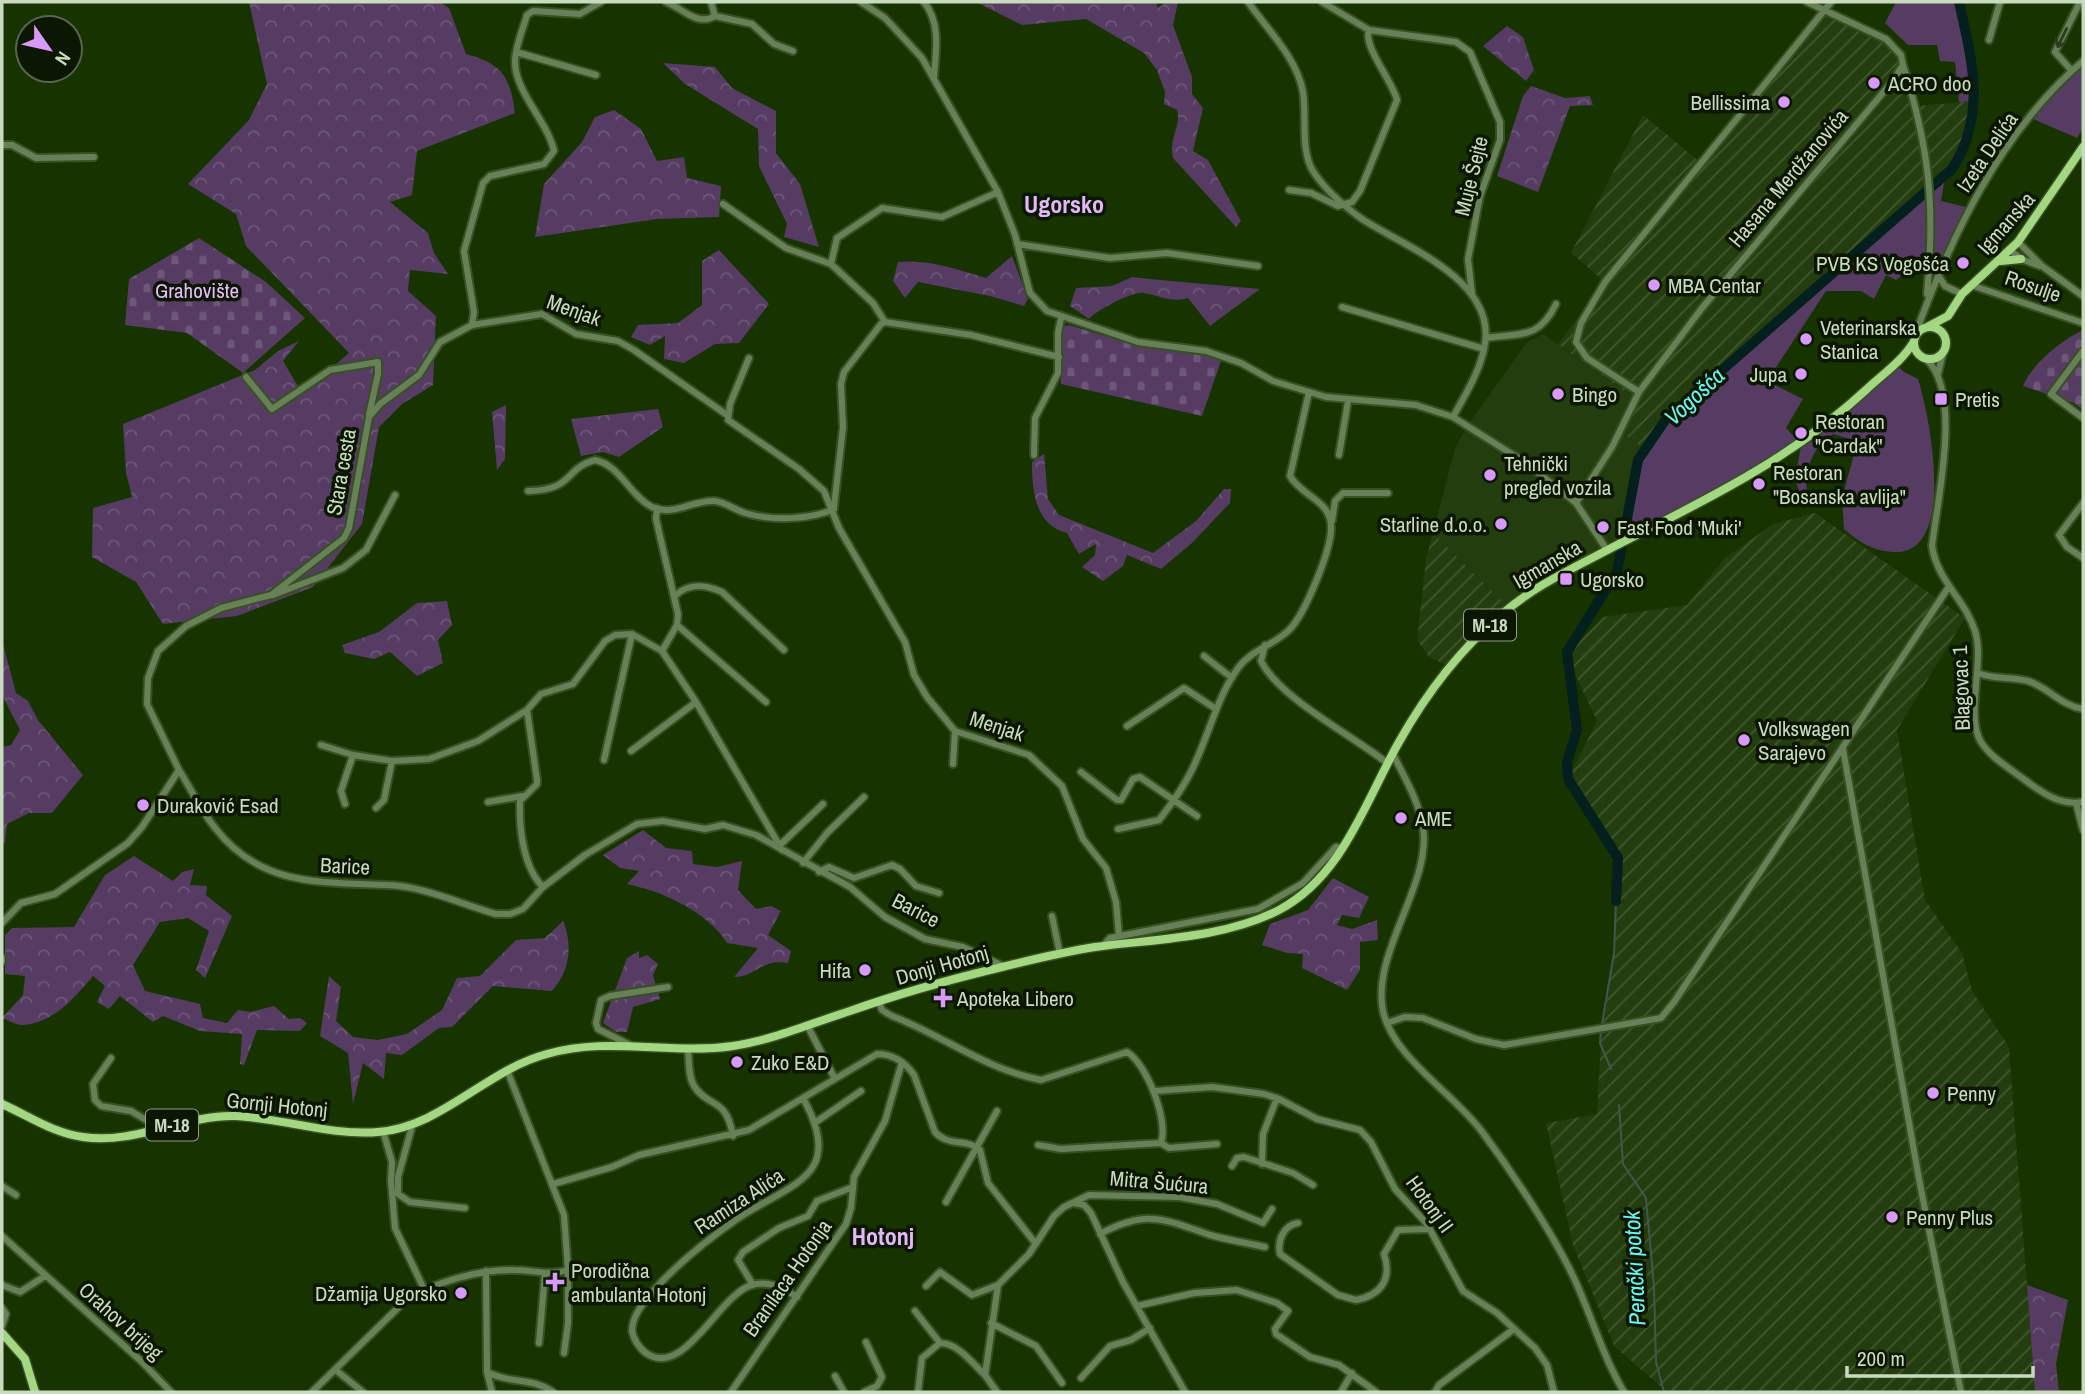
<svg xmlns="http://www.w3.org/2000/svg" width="2085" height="1394" viewBox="0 0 2085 1394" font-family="'Archivo Narrow',sans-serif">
<defs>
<pattern id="industrial-furrows" width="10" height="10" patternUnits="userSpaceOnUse" patternTransform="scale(1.75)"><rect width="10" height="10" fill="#243d0f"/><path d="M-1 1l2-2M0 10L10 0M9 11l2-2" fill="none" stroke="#425830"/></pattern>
<pattern id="forest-crowns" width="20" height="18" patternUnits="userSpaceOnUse" patternTransform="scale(1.75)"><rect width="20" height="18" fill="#563b63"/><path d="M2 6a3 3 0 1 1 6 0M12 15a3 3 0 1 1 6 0" fill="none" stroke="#6d5778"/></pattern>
<pattern id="cemetery-stones" width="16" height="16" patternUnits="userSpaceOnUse" patternTransform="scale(1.75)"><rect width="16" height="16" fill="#563b63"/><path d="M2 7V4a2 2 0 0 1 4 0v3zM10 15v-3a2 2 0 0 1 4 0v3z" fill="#6d5778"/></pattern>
</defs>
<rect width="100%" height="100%" fill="#173300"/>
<path fill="#243d0f" d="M1543 334 1636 399 1620 431 1643 448 1638 460 1623 542 1509 608 1433 533 1455 448 1467 426 1527 342Z"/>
<path fill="url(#industrial-furrows)" d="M1823 10 1894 45 1916 106 1975 101 1967 142 1945 178 1666 419 1643 448 1620 431 1635 399 1558 344 1605 282 1571 253 1643 115 1700 162Z
M1815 513 1965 618 1897 730 1925 900 1962 953 1972 991 2009 1047 2035 1392H1667L1614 1346 1573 1245 1546 1123 1597 1114 1602 1022 1614 953 1618 859 1568 779 1597 721 1566 655 1603 617 1687 605 1724 559 1773 524Z
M1433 533 1509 608 1449 666 1429 657 1417 640 1426 560Z"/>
<path fill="#563b63" d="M1896 2H1959L1976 78 1975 101 1959 102 1955 62 1940 61 1937 45H1908L1885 23Z
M2083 62V128L2077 138 2031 118Z
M1945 178 1941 201 1970 208 1928 297 1929 269 1915 265 1896 280 1886 275 1874 299 1861 291H1826L1767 381 1803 399 1786 428 1801 444 1895 363 1904 372 1918 379C1930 416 1958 558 1892 552 1871 550 1859 542 1844 529L1842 498 1856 447 1850 439 1833 434C1811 448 1805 470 1807 495L1801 497 1795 479 1801 446 1623 542 1638 460 1654 433Z"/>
<path fill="url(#forest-crowns)" d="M249 2H440L449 8 466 54C503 64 510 77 515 113L417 151 412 195 390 202 428 233 434 253 448 274 410 270 408 291 436 316 433 385 402 404 379 427 362 524 313 587 237 616 163 624 136 582 92 557 93 508 132 497 126 473 123 424 255 370 278 351 299 341 283 361 302 393 349 353 246 246 236 214 188 184 249 120 267 84Z
M976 2H1156L1158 8 1165 3 1178 2 1173 25 1192 77V94L1203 108 1193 151 1208 160 1241 221 1236 227 1173 158C1168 138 1182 125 1177 110L1164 104 1165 92 1157 70 1144 53 1086 19 1022 25Z
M1507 26 1523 37 1534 70 1526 81 1483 46Z
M663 63 715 67 732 88 776 111V153L800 184 819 247 784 237 787 224 759 166 758 129 685 84Z
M1531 86 1565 98 1590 96 1593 105 1570 106 1538 192 1497 176 1523 96Z
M614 110 641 129 657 161 684 157 687 178 721 186 719 217 657 219 535 237 544 184 582 142 595 117Z
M719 250 769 304 739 343 715 344 684 363 664 359 665 336 650 345 631 337 638 325 678 323 702 305V261Z
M1012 256 1028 299 1024 306 990 296 918 282 905 298 893 281 898 262C929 259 956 269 986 278Z
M1132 277 1149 279 1260 289 1210 326 1188 298C1171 303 1161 296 1144 293 1133 291 1097 310 1089 319L1070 306 1076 288 1112 286Z
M506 405 505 459 497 470 492 412Z
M658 409 663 427 619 457 603 452 581 456 571 419Z
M1044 454 1048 499 1059 515 1153 553 1196 521 1224 489H1231L1230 503 1192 543 1161 569 1127 555 1123 566 1103 581 1082 567 1095 555 1096 544 1079 554 1067 533C1035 525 1032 491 1032 462Z
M447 601 452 625 438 640 443 663 417 676 390 652 374 659 345 653 342 645 379 632 417 603Z
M2 640 16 693 28 701 38 720 83 775 52 813H29L7 824 5 843H2V747L11 745 20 730 2 695Z
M643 830 666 848 692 851 693 864 717 867 742 861 738 890 756 909 771 906 781 911 768 935 791 951 788 963C760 958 757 977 734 977L758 948 727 943C708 912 662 891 627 884L639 871 620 868 603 855Z
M134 856 173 881 182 872 194 869 190 885 207 886 206 895 232 916 205 978 196 970 209 931 188 918 160 922 133 965 145 991 200 1004 203 1018 227 1023 238 1010 250 1012 274 1006 289 1019 300 1018 307 1023 300 1031 257 1030 244 1065 240 1064 242 1034 200 1031 163 1016 153 1022 120 996 109 1009 97 1002 105 986 93 976C75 997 53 1024 22 1025 16 1025 8 1020 2 1018L23 995 25 976 5 974V935L12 928 74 927 105 875Z
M1333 878 1369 897 1359 918 1342 915 1337 925 1352 929 1377 920 1378 940 1360 942V970L1347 990 1302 968 1303 954 1287 953 1262 945 1270 924 1308 910Z
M563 921C573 945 570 971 552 991L493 986 452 1027 439 1028 402 1055 386 1053 384 1079 363 1063 353 1104 348 1053 320 1036 329 976 341 987 336 1021 353 1037 378 1040 407 1034 442 1010 457 978 480 976 516 940 545 938Z
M639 951V958L647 955 658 964 653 975 660 999 633 1007 627 1032H616L603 1023 627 958Z
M2027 1285 2068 1300 2056 1364 2059 1392H2035Z"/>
<path fill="url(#cemetery-stones)" d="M199 238 266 282 305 318 243 373 187 333 125 325 129 279Z
M1069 325 1134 345 1222 358 1202 416 1061 384 1060 333 1064 326Z
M2083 330V410L2074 403 2023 386C2033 363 2060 341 2083 330Z"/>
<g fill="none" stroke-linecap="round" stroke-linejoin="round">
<path stroke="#3e584f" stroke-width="2" d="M1602 1024 1614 953 1616 901
M1601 1030 1600 1043 1611 1069
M1619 1105 1623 1164 1646 1198 1654 1286 1656 1362 1664 1392"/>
<path stroke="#03201f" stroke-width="10" d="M1616 901 1618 858 1568 779 1567 762 1577 730 1567 652 1617 572 1638 460 1666 419 1952 169C1987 115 1972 60 1959 2"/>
<defs>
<path id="minor" d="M666 2C682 8 698 27 715 16L711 2
M861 2 885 18 922 58 998 192 1015 235 1030 293 1047 311 1138 342 1206 351 1241 363 1273 381 1326 397 1416 405 1453 417 1526 463 1576 503 1607 550
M924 2C941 23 936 51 934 77
M1248 2C1267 29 1297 58 1303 92 1307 116 1300 150 1313 171 1325 190 1344 206 1362 219 1405 247 1500 281 1484 349 1479 373 1465 395 1453 417
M1322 2 1369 30 1456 42 1470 52 1500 122V140L1480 196 1468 259 1472 294
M715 16 752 24 774 44 793 51
M1989 40 2000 2
M516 52 596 75
M1903 65C1930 150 1935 206 1927 294
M2072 71 2055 52 2080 2
M2 145H12L36 158 94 157
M1289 190 1311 193 1338 206 1352 202 1360 191 1397 100C1392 80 1363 47 1369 30
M723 204 786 248 831 264 873 303 885 322
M2018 242 2042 266 2083 296
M1017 244 1110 258 1167 253 1258 266
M2010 250 2021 259 2040 266
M831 264 837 238 882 208 942 217 998 192
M1938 275 1945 286 1962 294
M1971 285 2083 323
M1342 307 1484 349
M472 325 474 312 464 251 483 183 490 176 544 164 554 151C548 122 515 92 515 62 515 47 523 29 527 15L533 11 580 14 601 2
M1486 338C1522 333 1539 339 1556 304
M1914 338C1950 238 2000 132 2083 61
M2083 351 2051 394 2083 418
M749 358 730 404 728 420 799 469 824 491 839 528 905 642 914 675 927 697 955 731 1029 755 1062 786 1083 839 1106 868 1116 902 1119 936
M1926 359C1963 392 1937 501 1932 546 1937 581 1965 599 1975 631 1985 662 1965 715 1981 742 1990 757 2012 770 2025 780 2042 793 2061 806 2083 802
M1938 374 1943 353
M246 377 272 409 330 370 378 362V374L369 415
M1639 392 1587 358 1576 342 1581 323 1605 282 1831 2
M1034 455 1035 418 1058 373V333L1061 318
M1339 455 1348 401
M528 491C575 490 564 468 595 460 620 465 630 496 652 507 674 517 694 499 715 501 725 502 735 510 745 513 771 521 810 520 834 509
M1576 503 1612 447 1639 392 1702 308 1892 82 1903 65 1901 55 1886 39 1807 2
M2083 503 2059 535 2067 547 2083 558
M834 507 843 427 841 384 844 372 881 324 885 322 971 335 1059 357
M657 508 656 519 678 614 677 625 662 651
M1332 521 1335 501 1343 493H1388
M273 595 343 568 366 550 395 495
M675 596C689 582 706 585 722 592L784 650
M677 625 766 702
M1265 645 1261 661C1279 698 1355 737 1387 763
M1204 656 1232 678
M1978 673C1995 680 2011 676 2028 681 2048 687 2061 706 2083 709
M527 710 537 780V784L520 801C519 828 523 867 543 887
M1127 726 1184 688 1216 709
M321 745 353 755 392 761 429 759 478 741 527 710 541 694 573 684 605 641 615 635 632 634 662 651 696 702 782 850
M1843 749 1919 1179 1961 1392
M631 751 696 702
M1393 754C1404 777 1419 801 1423 827 1432 884 1371 953 1383 1011 1393 1058 1455 1094 1483 1133 1512 1172 1552 1232 1573 1276 1591 1314 1602 1355 1624 1392
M604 760 632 634
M953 764 955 731
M179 770C191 789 201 811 216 829 261 887 322 882 387 885 423 886 461 904 496 914H510L523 909 543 887 585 855 637 824 663 821 705 829 723 825 756 835 850 887 885 917 925 939 963 947 1003 966
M1081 772 1117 800H1121L1133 779 1140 777 1197 816
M488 802 522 796
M2076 803 2083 830
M345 804 341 791 353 755
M376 808 384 800 392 761
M1118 829 1159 820C1174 801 1187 782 1196 761 1210 730 1218 696 1238 668 1252 649 1273 646 1289 630 1304 616 1332 549 1331 527 1331 500 1302 497 1290 476L1309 392
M779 846 823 804
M803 863 827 833 864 797
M819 872 829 867 854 878 892 865 900 869 916 886 939 893
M1052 916 1060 954
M2 923 21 903 55 894 128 843 142 827 179 770 147 704 148 678 158 651 186 626 221 608 271 595 344 538 349 528 369 417 380 404 419 375 440 342 472 325 542 314 576 334 618 341 634 350 727 415
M1103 946 1110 938 1258 909 1303 883 1336 847 1343 848
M2 958V961
M879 1002 882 1010 892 1016C942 1035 987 1070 1041 1080L1127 1052C1146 1063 1169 1120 1161 1143
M1387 1023 1405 1017 1423 1018 1476 1039 1504 1045 1661 1018 1674 1002 1948 588
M807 1025 834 1077
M630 1045 598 1029 596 1023 601 1000 610 996 668 987
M688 1048C689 1059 688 1076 694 1086 709 1109 726 1096 733 1136
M111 1058 93 1084 95 1100 101 1106 131 1111 146 1120 162 1119 167 1126
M1155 1091 1212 1087 1264 1094 1279 1099 1317 1119 1360 1130 1371 1142 1395 1189 1427 1224 1463 1291 1497 1313 1535 1348 1547 1365 1554 1392
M816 1122 861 1091
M413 1123 398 1177V1194L410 1202 465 1208
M383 1131 392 1162 391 1181 395 1228 424 1289
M1038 1145 1061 1149 1161 1143 1169 1148 1217 1144
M1262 1164 1263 1134 1277 1098
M1232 1166 1237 1158 1244 1157 1293 1173 1313 1185
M553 1184 612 1167 639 1155 749 1130 877 1054C893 1054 905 1062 914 1075L935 1132C948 1147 967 1138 980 1150L988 1183 1036 1244
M2 1186 16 1195
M946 1202 997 1111
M1074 1203 1084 1205 1091 1213 1123 1282 1185 1392
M1298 1223C1284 1225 1277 1240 1280 1254L1338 1295 1356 1300C1382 1295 1392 1278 1384 1254L1398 1230 1430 1229
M1100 1234C1147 1209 1164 1219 1210 1235 1228 1240 1247 1243 1265 1247
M2 1236 141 1361 171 1392
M486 1271 487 1372 492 1392
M2 1285 20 1292 45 1276
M753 1285 738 1260 743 1252 779 1228 808 1216 817 1201 853 1187
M926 1286 940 1272 972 1295 998 1285
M797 1297C783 1288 769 1280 752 1285 719 1294 684 1380 646 1353 638 1347 634 1340 632 1331 632 1315 645 1301 655 1289 679 1262 707 1240 737 1219 790 1183 847 1178 803 1098
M1137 1306 1194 1293 1237 1290 1277 1303 1288 1311 1275 1329 1276 1334 1310 1357 1339 1365 1376 1392
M2 1308 6 1314 2 1326
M915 1311 940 1343C958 1343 972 1363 985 1375
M991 1323 1036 1346 1062 1383
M539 1343 545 1273
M564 1353 568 1323V1270
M337 1371 363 1392
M487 1372C509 1384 532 1377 553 1392
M835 1376 844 1392
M1081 1378 1110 1346 1131 1340 1150 1328
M312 1392 406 1300C435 1282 480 1269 514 1270 533 1270 549 1276 568 1270L564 1215 507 1070
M731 1392 846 1224 851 1208 854 1177 885 1121 902 1062
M864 1392 877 1386 882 1377 866 1342
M918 1392 922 1358 940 1343
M997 1392 985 1375 998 1285 1029 1254 1054 1216 1064 1207 1089 1195 1179 1197 1217 1204 1263 1223 1272 1209
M1341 1392 1352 1373
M1435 1392 1439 1385 1514 1329"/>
<path id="major" d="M2001 261 2021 259
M1914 343a16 16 0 1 1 32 0a16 16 0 1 1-32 0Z
M1927 327 1948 316 1962 294 2018 242 2083 147
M2 1104C29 1116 53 1133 83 1137 134 1145 184 1115 235 1116 282 1118 331 1136 378 1132 442 1127 486 1070 547 1054 608 1036 671 1055 733 1046 773 1040 812 1023 850 1011 898 994 948 980 998 968 1030 960 1063 952 1095 947 1155 939 1225 938 1279 910 1343 876 1365 802 1399 742 1426 694 1459 650 1502 614 1535 585 1576 567 1615 546 1704 501 1793 458 1867 389 1883 374 1902 361 1913 343
M2 1333 25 1359 35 1392"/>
</defs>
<use href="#minor" stroke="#375122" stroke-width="10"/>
<use href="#major" stroke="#375122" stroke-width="11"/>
<use href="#minor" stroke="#688058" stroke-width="6"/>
<use href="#major" stroke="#a4d782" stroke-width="8"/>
</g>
<defs><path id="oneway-shaft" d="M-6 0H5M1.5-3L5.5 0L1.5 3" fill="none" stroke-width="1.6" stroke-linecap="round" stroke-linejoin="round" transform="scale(1.75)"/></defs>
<use stroke="#2c3c21" href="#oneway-shaft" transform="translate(2062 38) rotate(116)"/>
<g fill="#d89af8" stroke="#0b1703" stroke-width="2.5">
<circle cx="1874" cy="83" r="7"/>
<circle cx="1784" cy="102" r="7"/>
<circle cx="1963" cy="263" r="7"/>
<circle cx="1654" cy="285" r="7"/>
<circle cx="1806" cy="339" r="7"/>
<circle cx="1801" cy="374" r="7"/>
<circle cx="1558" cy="394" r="7"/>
<rect x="1934" y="392" width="14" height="14" rx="3.5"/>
<circle cx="1801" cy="433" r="7"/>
<circle cx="1490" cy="475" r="7"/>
<circle cx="1759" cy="484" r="7"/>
<circle cx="1501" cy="524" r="7"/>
<circle cx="1603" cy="527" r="7"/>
<rect x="1559" y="572" width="14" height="14" rx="3.5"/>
<circle cx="1744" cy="740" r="7"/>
<circle cx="143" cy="805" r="7"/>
<circle cx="1401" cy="818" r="7"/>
<circle cx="865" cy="970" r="7"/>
<path d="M939.5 987.5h7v7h7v7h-7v7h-7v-7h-7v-7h7z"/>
<circle cx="737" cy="1062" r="7"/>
<circle cx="1933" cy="1093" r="7"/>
<circle cx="1892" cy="1217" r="7"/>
<path d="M551.5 1271.5h7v7h7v7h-7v7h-7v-7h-7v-7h7z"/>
<circle cx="461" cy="1293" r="7"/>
</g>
<g text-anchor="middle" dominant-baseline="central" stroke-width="7" stroke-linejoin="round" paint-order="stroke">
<g fill="#0b1703" stroke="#90a086" stroke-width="2">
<rect x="1464" y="609.5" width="52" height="31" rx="5"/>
<rect x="146" y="1109.5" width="52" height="31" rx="5"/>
</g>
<g font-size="19" font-weight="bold" fill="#c9dbbe">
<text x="1490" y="625">M-18</text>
<text x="172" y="1125">M-18</text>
</g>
<g font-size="21" fill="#c9dbbe" stroke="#0b1703" text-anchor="start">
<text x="1888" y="83">ACRO doo</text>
<text x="1770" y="102" text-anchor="end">Bellissima</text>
<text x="1949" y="263" text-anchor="end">PVB KS Vogošća</text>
<text x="1668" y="285">MBA Centar</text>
<text x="1820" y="327">Veterinarska<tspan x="1820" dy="24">Stanica</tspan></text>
<text x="1787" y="374" text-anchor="end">Jupa</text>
<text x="1572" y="394">Bingo</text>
<text x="1955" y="399">Pretis</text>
<text x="1815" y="421">Restoran<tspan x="1815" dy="24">"Cardak"</tspan></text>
<text x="1504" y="463">Tehnički<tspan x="1504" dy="24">pregled vozila</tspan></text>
<text x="1773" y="472">Restoran<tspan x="1773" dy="24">"Bosanska avlija"</tspan></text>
<text x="1487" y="524" text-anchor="end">Starline d.o.o.</text>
<text x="1617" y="527">Fast Food 'Muki'</text>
<text x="1580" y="579">Ugorsko</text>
<text x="1758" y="728">Volkswagen<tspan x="1758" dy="24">Sarajevo</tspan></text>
<text x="157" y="805">Duraković Esad</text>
<text x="1415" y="818">AME</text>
<text x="851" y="970" text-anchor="end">Hifa</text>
<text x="957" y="998">Apoteka Libero</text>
<text x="751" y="1062">Zuko E&amp;D</text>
<text x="1947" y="1093">Penny</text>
<text x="1906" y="1217">Penny Plus</text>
<text x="571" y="1270">Porodična<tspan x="571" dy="24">ambulanta Hotonj</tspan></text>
<text x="447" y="1293" text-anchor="end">Džamija Ugorsko</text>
</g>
<g font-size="21" fill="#c9dbbe" stroke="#0b1703">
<text transform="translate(1987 152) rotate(-56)">Izeta Delića</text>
<text transform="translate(1471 176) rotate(-76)">Muje Šejte</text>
<text transform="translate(1788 178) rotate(-50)">Hasana Merdžanovića</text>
<text transform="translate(2006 223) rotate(-49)">Igmanska</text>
<text transform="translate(2033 286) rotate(19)">Rosulje</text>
<text transform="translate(574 310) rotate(20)">Menjak</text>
<text transform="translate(341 472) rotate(-80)">Stara cesta</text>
<text transform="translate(1547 564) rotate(-30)">Igmanska</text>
<text transform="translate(1961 688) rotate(-92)">Blagovac 1</text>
<text transform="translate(997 726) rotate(18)">Menjak</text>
<text transform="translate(345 866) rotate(3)">Barice</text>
<text transform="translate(916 910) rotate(27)">Barice</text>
<text transform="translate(942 965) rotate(-16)">Donji Hotonj</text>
<text transform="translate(277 1105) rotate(6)">Gornji Hotonj</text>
<text transform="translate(1159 1182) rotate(5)">Mitra Šućura</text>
<text transform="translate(739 1201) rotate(-33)">Ramiza Alića</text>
<text transform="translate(1430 1204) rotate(54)">Hotonj II</text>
<text transform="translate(787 1278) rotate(-55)">Branilaca Hotonja</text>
<text transform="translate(121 1321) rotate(42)">Orahov brijeg</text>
</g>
<g font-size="21" fill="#e4bcf9" stroke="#0b1703">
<text x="197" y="290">Grahovište</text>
</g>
<g font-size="23" font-style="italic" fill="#6ff3f1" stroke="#0b1703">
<text transform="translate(1694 396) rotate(-43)">Vogošća</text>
<text transform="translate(1634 1268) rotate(-93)">Perački potok</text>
</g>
<g font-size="24" font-weight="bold" fill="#e2b8f9" stroke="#0b1703">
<text x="1064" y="204">Ugorsko</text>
<text x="883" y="1236">Hotonj</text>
</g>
</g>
<rect width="2085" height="1394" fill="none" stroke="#c9dbbe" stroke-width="7"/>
<g transform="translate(49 49) rotate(124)"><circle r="33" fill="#0b1703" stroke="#57654e" stroke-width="2"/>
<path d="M0-5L12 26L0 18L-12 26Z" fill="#d89af8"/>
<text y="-10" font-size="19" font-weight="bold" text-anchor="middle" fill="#c9dbbe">N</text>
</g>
<path d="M1847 1366v10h186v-10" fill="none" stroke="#c9dbbe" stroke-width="3.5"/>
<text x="1857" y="1366" font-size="21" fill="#c9dbbe" stroke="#0b1703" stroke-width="5" paint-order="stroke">200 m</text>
</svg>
